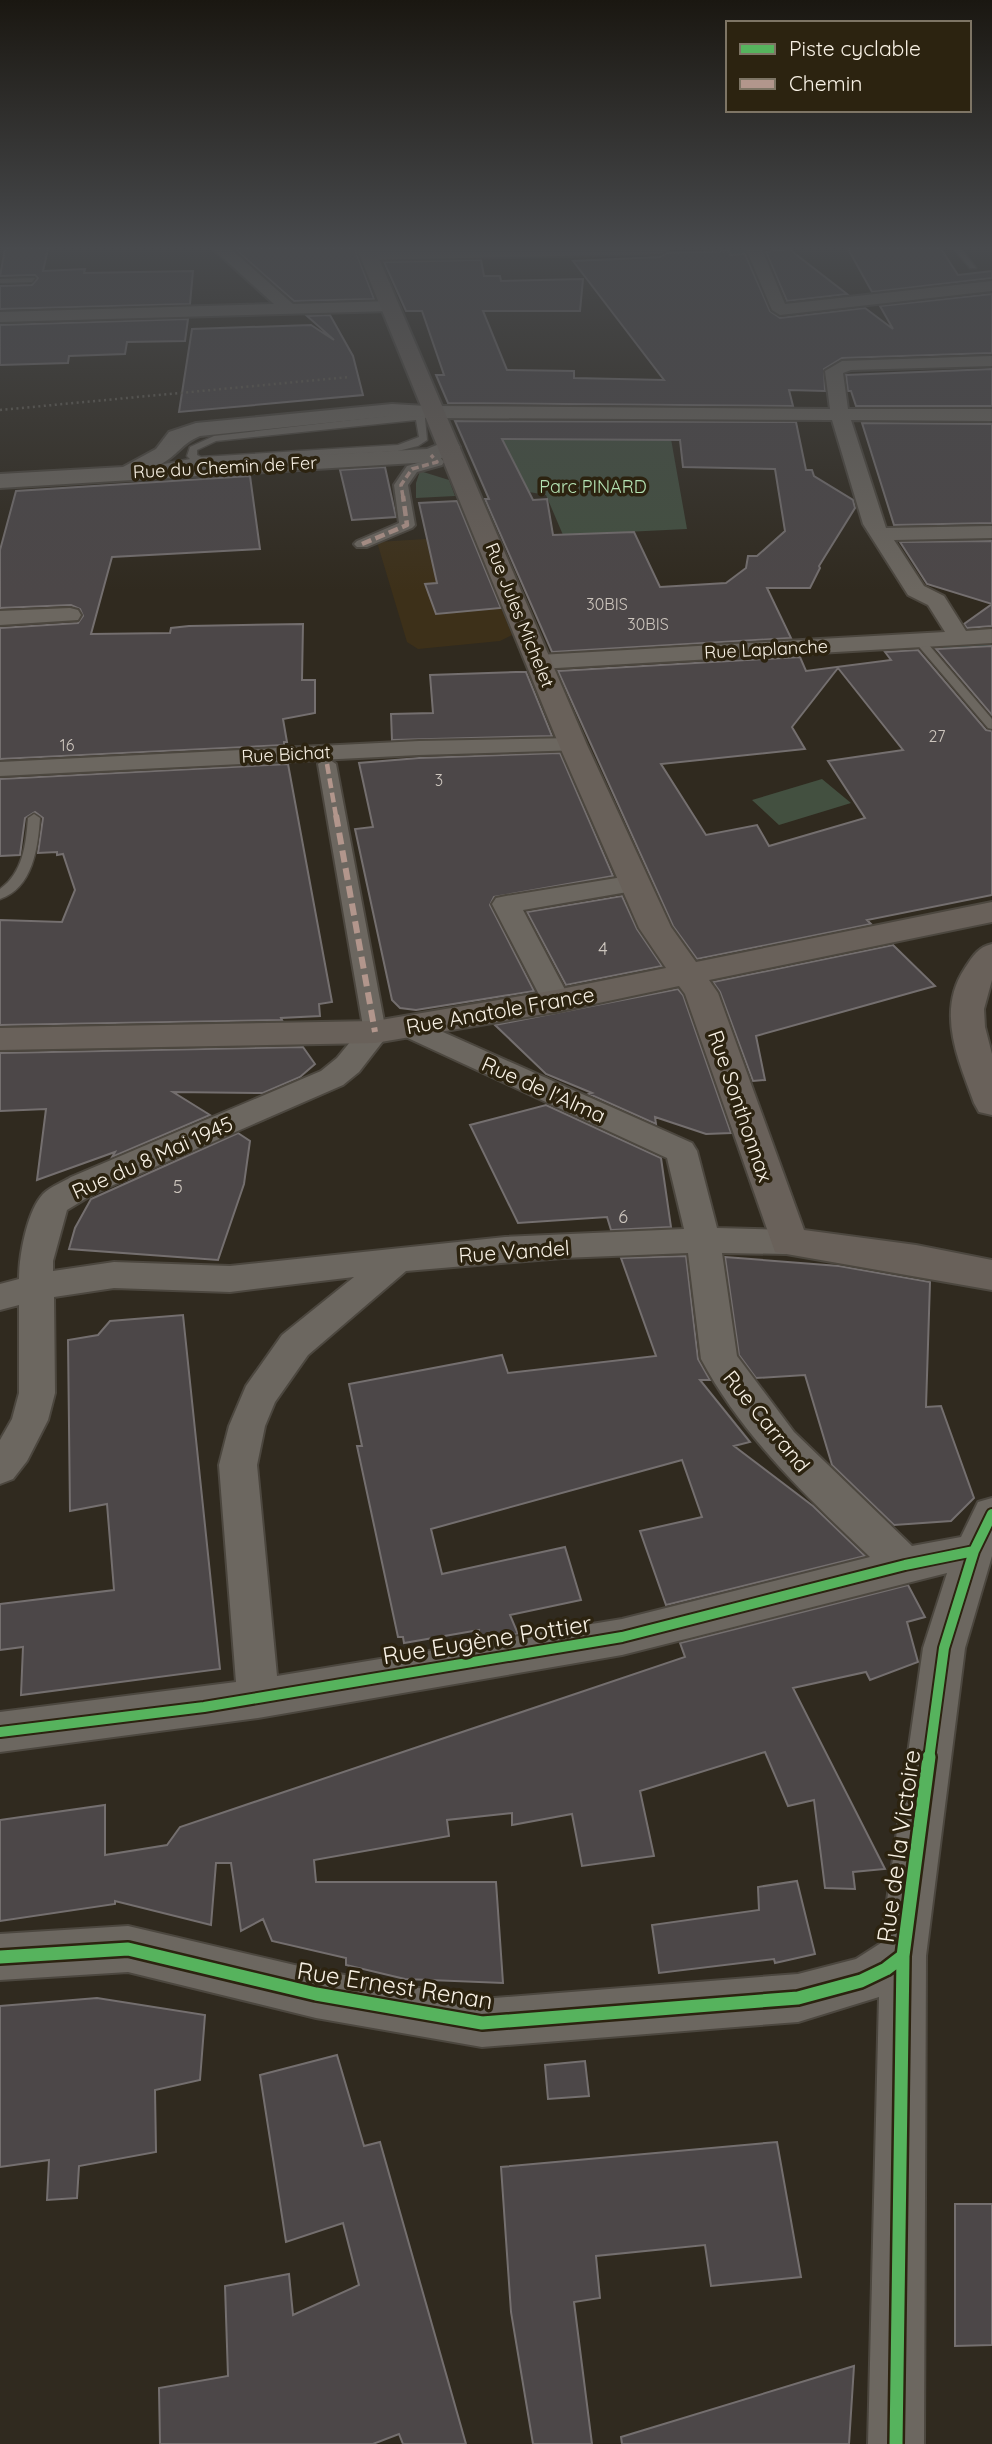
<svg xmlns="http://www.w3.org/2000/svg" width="992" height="2444" viewBox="0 0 992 2444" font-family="Quicksand,sans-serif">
<rect width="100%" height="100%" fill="#302a1f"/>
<path fill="#3d3019" d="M473 536 512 635 500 641 418 649 407 642 377 542Z"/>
<path fill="#435040" d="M671 439 687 529 563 535 546 495 529 492 487 494 463 440Z
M420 471 449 480 455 496 416 498V483Z
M822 779 851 803 779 825 752 800Z"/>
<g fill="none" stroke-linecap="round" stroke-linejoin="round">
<path fill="#2c5655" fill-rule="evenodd" d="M721 249H753C759 272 777 312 763 332L751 335 739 332 732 319 734 307Z
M965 632 992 641V672L948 656 942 646 948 636Z"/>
</g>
<path fill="#4c4748" stroke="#746f6f" stroke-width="2" fill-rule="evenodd" d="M5 249H48L43 271 85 269 84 273 193 271 190 304 0 309V286L32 285 38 278 35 275 0 276Z
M235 249H355L374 299 294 301Z
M789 249 847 294 787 301 766 252Z
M848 249H941L958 275 992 271V278L872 292Z
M729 251 730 255 745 254 770 311 780 318 865 308 893 329 880 306 992 294V353L842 358 824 369 825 391 789 390 793 406 448 403 436 375H444L422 311H406L384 262 481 260 484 276H500L501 281 583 279 580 311H483L507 370 574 371V378L664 380 573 261 660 257 667 253Z
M330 315 353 356 363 395 179 412 192 329 311 325 334 340 307 316Z
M188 319 185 341 127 342 125 354 69 356 68 363 0 365V325Z
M992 369V406H856L851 391H848L846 375Z
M455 421 796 422 806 470H812L814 476 853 500 855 508 819 566 820 568 810 588H767L791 638 552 652 485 499H489ZM502 439 680 440 683 467 775 469 785 531 757 556H748L746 568 726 583 660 587 634 532 553 535 547 499 533 500Z
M862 423 992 424V523L894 525Z
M385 467 396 517 352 520 340 470Z
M250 476 260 549 112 557 91 634 170 633 171 628 189 626 303 624 302 680H315V713L283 719 287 742H284V745L0 759V628L78 623 83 616 80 609 71 605 0 608V550L16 491Z
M457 501 501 608 436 614 425 584 437 583 419 503Z
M992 541V604L927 584 900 542Z
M992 604V626L967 628 964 624Z
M992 646V715L936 649Z
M918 650 986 730 992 731V895L867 920 871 924 697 959 673 926 558 671 800 657 806 671 891 660 885 652ZM838 668 903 750 828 761 865 818 769 846 757 825 706 835 661 764 805 749 792 727Z
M516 672H526L552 736 392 740 391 714 433 713 430 675Z
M560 753 613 876 494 897 490 905 534 991 416 1010 400 1008 392 1000 355 829 373 827 359 763 419 758Z
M288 764 332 1002 319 1004 320 1016 281 1018 282 1020 0 1025V920L62 922 75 890 63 854 57 855V852L38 853 43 818 35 812 25 818 20 855 0 856V779Z
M622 896 637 929 662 966 566 985 527 912Z
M893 945 935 986 756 1036 765 1080 753 1081 720 992 713 982Z
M678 989 683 995 731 1133 706 1134 655 1117 656 1124 589 1094 592 1093 546 1074 495 1025Z
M303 1047 315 1064 300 1077 263 1093 173 1092 210 1115 112 1157 115 1152 37 1180 46 1109 0 1111V1053Z
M546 1105 661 1158 671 1227 611 1230 607 1217 518 1223 470 1125Z
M238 1133 250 1141 244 1184 218 1260 69 1249 75 1228 91 1199Z
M686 1256 698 1359 710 1380H700L750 1442 734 1446 813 1506 865 1556 666 1605 640 1531 702 1517 682 1460 431 1529 442 1574 565 1547 581 1600 510 1615 518 1634 477 1640 479 1630 404 1643 403 1637H398L357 1446H362L349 1384 502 1355 508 1373 656 1356 621 1258Z
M725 1257 839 1266 930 1282 926 1407 941 1406 974 1498 951 1521 894 1525 832 1465 805 1375 756 1378 739 1355Z
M183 1315 220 1669 21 1695 23 1647 0 1650V1604L114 1590 107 1504 70 1511 68 1340 98 1335 110 1321Z
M908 1585 925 1617 907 1622 918 1662 870 1680 866 1672 793 1688 885 1869 853 1872 855 1889 825 1888 814 1800 788 1806 765 1752 640 1791 654 1856 582 1866 572 1814 512 1825V1813L447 1820 449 1836 314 1860 316 1882H496L503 1983 405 1979 346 1965V1958L272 1941 263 1919 241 1931 231 1863H216L211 1925 115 1901V1904L0 1921V1820L105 1805V1855L167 1845 180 1827 685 1657 680 1643Z
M797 1881 815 1954 775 1963 774 1959 659 1973 652 1925 759 1910 758 1887Z
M97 1998 205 2015 200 2080 155 2090 156 2152 79 2166 77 2198 47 2200 49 2160 0 2167V2006Z
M337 2055 364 2146 380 2142 466 2444H403L399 2434 373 2444H160L159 2388 228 2376 225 2286 289 2274 293 2315 359 2285 343 2223 286 2242 260 2075Z
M585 2061 589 2096 548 2099 545 2065Z
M777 2142 801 2277 711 2286 705 2245 596 2256 600 2298 574 2302 592 2444H533L511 2312 501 2167Z
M955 2204H992V2345L955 2346Z
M854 2366 849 2444H622L621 2437Z"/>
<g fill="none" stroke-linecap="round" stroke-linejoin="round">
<defs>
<path id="service" d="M954 249H961L976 268H970Z
M35 278 32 282 0 283V279Z
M430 411 434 414 425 418 427 440 418 446 398 451 200 463 150 471 145 468 190 459 187 456 190 447 214 436ZM416 420 419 437 398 445 201 457 197 455V450L216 441Z
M915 638H923L992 719V729L988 728 915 642Z
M34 814 40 818C38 847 33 888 0 899V889C23 873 26 844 28 818Z"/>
<path id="pedestrian" d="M431 451 436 452 444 462 442 465 417 472 408 485 415 525 412 528 367 547H357L354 544 357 541 399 523 394 485 407 466 428 460 424 455Z
M327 758 336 764 386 1032 383 1037 375 1039 367 1037 364 1032 318 764Z"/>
<path id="minor" d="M213 249H231L293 304 391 301 399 306 391 311 0 322V312L274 304Z
M418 249H668L660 254 368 260 360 255 368 250Z
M746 249H762L785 304 992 281V291L780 315 772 310Z
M992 356V366L851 370 843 373 848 409H992V421L851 420 886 528 992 526V538L894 540 924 586 944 596 966 631 992 629V643L539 669 531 667 527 662 531 657 539 655 945 632 928 605 908 595 863 524 832 420 435 418 426 412 435 406 830 409 825 371 842 361Z
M70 608 78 610 81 615 78 620 0 625V611Z
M573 738 582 740 585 745 582 750 419 755 0 776V762L419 741Z
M635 875 645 877 649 883 645 889 523 910 571 1001 566 1008 556 1010 546 1008 492 904 496 898 506 896Z
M407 1016 692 1143 697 1151 717 1228 789 1230 801 1233 806 1242 801 1251 789 1254 722 1253 737 1356 794 1432 912 1546 961 1537 978 1502 992 1498V1556L965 1648 926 1956 924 2444H868L879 1997 798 2022 482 2047 316 2018 128 1972 0 1980V1934L128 1926 316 1970 482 1999 798 1974 856 1959 881 1943 923 1648 947 1573 622 1655 258 1718 0 1752V1712L236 1682 219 1465 229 1426 246 1386 282 1335 354 1277 230 1292 114 1288 54 1297 55 1393 48 1420 27 1461 13 1479 0 1484V1440L12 1419 19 1393V1305L0 1310V1284L19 1279C19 1256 27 1211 43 1194 50 1187 63 1182 71 1177L321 1071 337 1058 364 1025 375 1022 386 1025 390 1032 359 1072 343 1085 95 1193 67 1210 53 1261V1271L114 1262 230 1266 505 1237 684 1229 667 1158 397 1033 392 1026 397 1019ZM688 1253 701 1359C742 1436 807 1497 870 1557L622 1619 277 1676 257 1465 265 1426 275 1402 308 1355 406 1271 562 1258Z"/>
<path id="tertiary" d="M392 404 443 407 446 412 443 417 392 416 200 436C182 443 177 456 161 464L427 449 449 440 457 442 460 447 457 452 431 462 0 488V474L123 467 156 449 169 432 196 423Z"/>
<path id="secondary" d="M357 249H375L587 745 671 927 696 962 992 902V922L709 980 718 993 804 1230 916 1245 992 1260V1290L775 1252 685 994 679 986 556 1012 375 1043 0 1050V1028L375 1021 556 990 666 968 639 928 559 745Z
M992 944V980L984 1009 985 1027 992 1054V1115L979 1112 974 1103C958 1059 936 1011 965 968 973 956 978 947 992 944Z"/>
</defs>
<use href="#service" stroke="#4c473f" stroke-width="3"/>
<use href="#pedestrian" stroke="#4c473f" stroke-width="4"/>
<use href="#minor" stroke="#4c473f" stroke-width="4"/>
<use href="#tertiary" stroke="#4c473f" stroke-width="4"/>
<use href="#secondary" stroke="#4c473f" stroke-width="4"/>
<use href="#service" fill="#6c6760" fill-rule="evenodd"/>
<use href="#pedestrian" fill="#6c6760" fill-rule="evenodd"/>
<use href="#minor" fill="#6c6760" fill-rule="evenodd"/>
<use href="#tertiary" fill="#6c6760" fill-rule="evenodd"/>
<use href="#secondary" fill="#69615a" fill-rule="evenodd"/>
<path stroke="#646056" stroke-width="2.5" stroke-dasharray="2 3.5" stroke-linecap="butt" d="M0 410 349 377"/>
<path stroke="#b2968c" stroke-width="3.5" stroke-dasharray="7 3.5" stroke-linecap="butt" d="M403 497 401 485 412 469 437 462 431 455"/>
<path stroke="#b2968c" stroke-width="4.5" stroke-dasharray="10 4.5" stroke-linecap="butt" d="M362 544 407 525 403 496
M327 764 336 816"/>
<path stroke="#b2968c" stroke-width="6" stroke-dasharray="12 6" stroke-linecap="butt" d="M336 815 375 1032"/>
<defs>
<path id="cycleway-far1" d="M0 1732 204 1707 622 1637 905 1565 974 1551
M929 1759 944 1648 974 1551 992 1514"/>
<path id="cycleway" d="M0 1957 128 1949 316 1994 482 2023 798 1998 861 1981 886 1969 903 1956
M896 2444 903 1956 929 1757"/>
</defs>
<use href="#cycleway-far1" stroke="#2c2310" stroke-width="14"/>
<use href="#cycleway" stroke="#2c2310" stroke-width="18"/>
<use href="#cycleway-far1" stroke="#56b35d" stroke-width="10"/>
<use href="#cycleway" stroke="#56b35d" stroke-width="13"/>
</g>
<linearGradient id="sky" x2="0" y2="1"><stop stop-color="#1a1711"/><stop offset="0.42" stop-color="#484a4d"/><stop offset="1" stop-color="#484a4d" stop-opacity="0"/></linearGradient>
<rect width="992" height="591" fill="url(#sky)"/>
<g text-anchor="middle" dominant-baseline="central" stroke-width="7" stroke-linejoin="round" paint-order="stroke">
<g font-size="16" fill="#cdc6be">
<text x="607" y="604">30BIS</text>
<text x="648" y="624">30BIS</text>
<text x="937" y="736">27</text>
<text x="67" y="745">16</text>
<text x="439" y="780">3</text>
</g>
<g font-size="18" fill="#f8f1e5" stroke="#2c2310">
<text transform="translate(225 467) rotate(-3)">Rue du Chemin de Fer</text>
<text transform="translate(520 615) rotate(68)">Rue Jules Michelet</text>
<text transform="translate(766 649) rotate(-3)">Rue Laplanche</text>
<text transform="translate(286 754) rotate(-3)">Rue Bichat</text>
</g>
<g font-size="18" fill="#b5e3b3" stroke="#2c2310">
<text x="593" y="486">Parc PINARD</text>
</g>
<g font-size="18" fill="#cdc6be">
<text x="603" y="948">4</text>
<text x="178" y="1186">5</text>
<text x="623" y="1216">6</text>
</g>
<g font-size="21" fill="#f8f1e5" stroke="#2c2310">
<text transform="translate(500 1010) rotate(-10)">Rue Anatole France</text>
<text transform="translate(544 1089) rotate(24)">Rue de l'Alma</text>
<text transform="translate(741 1106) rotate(71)">Rue Sonthonnax</text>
<text transform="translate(152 1157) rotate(-24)">Rue du 8 Mai 1945</text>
<text transform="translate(514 1251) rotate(-4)">Rue Vandel</text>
<text transform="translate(767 1421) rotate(51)">Rue Carrand</text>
</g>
<g font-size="24" fill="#f8f1e5" stroke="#2c2310">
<text transform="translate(487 1639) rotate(-9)">Rue Eugène Pottier</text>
<text transform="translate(898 1846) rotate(-82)">Rue de la Victoire</text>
<text transform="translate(395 1985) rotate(9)">Rue Ernest Renan</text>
</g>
</g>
<rect x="726" y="21" width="245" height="91" fill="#2c2310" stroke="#7e7565" stroke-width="2"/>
<rect x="740" y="44" width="35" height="10" fill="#56b35d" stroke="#7e7565" stroke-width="2"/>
<text x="789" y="56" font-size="21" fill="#f8f1e5">Piste cyclable</text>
<rect x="740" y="79" width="35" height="10" fill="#b2968c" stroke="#7e7565" stroke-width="2"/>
<text x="789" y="91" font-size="21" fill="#f8f1e5">Chemin</text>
</svg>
